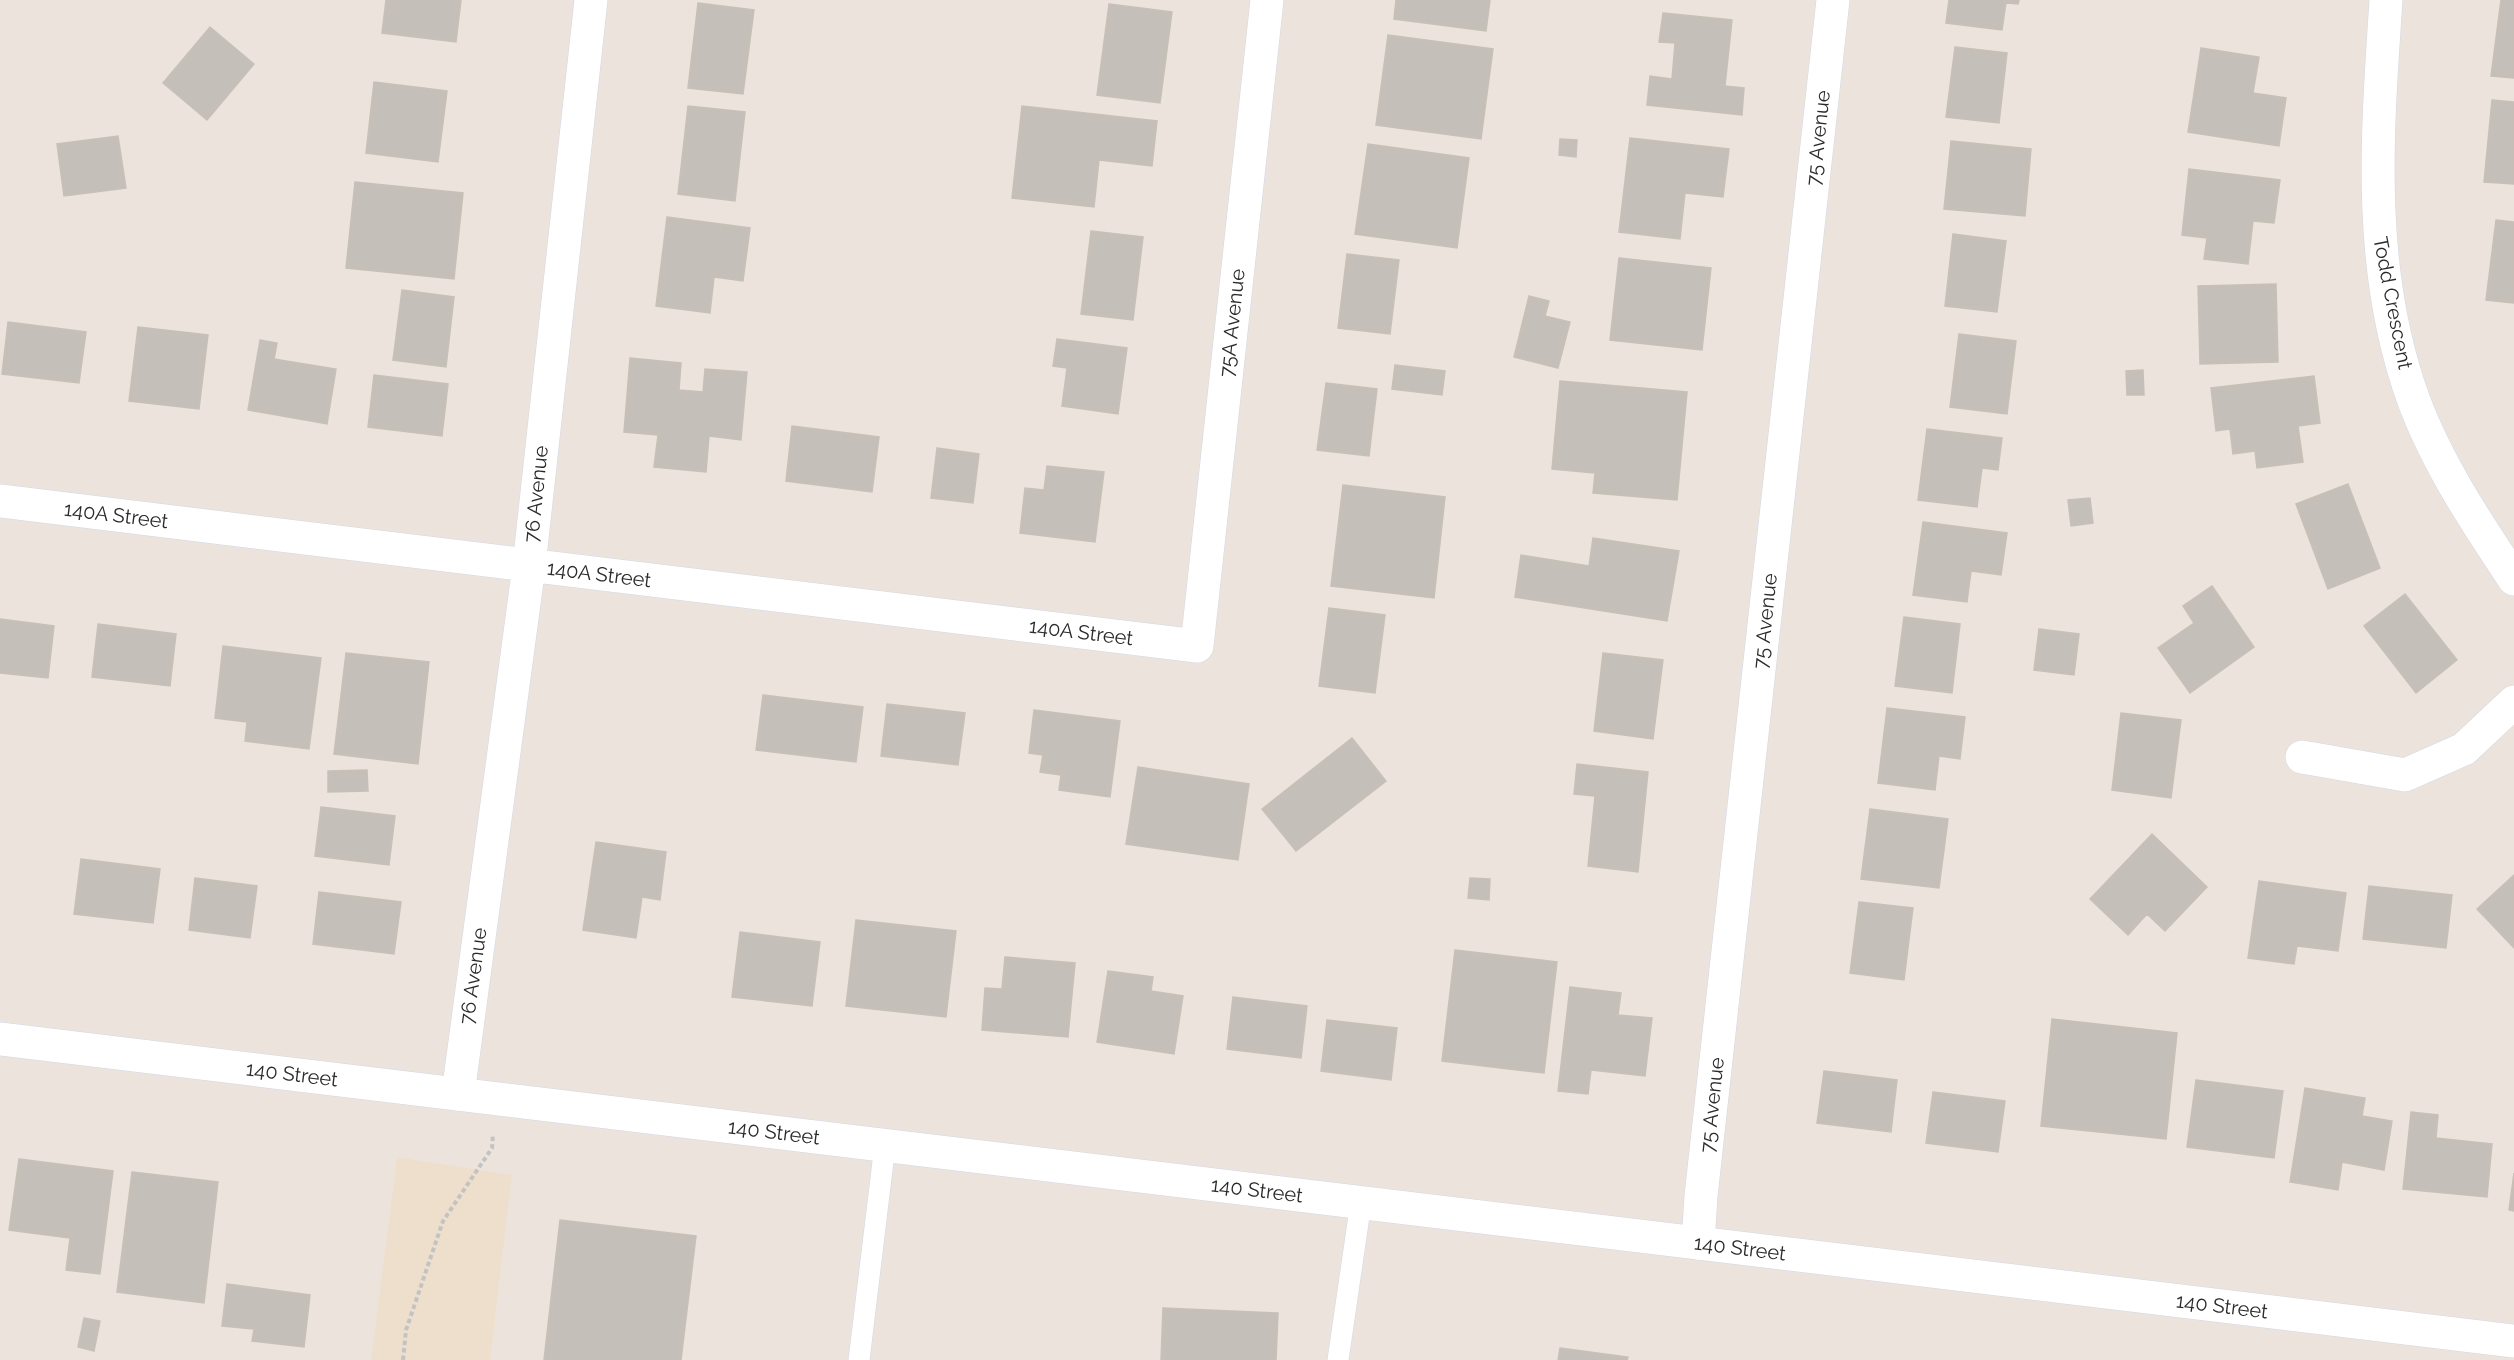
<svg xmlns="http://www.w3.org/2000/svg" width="2514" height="1360" viewBox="0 0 2514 1360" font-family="Raleway,sans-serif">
<rect width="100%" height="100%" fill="#ece4dc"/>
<path fill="#eedfcc" d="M397 1157 512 1175 490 1360H371Z"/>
<path fill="#c4bfb8" stroke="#c8c0b6" stroke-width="1.5" d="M386 0H461L456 42 382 33Z
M1396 0H1490L1486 31 1394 19Z
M1949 0H2019L2018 4 2006 3 2002 30 1946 23Z
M2501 0H2514V78L2491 76Z
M698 3 754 10 743 94 688 88Z
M1109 4 1172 12 1160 103 1097 95Z
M1663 13 1732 20 1725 86 1744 88 1742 115 1647 105 1650 76 1672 79 1675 43 1659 42Z
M210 27 254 64 207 120 163 83Z
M1388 35 1493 49 1481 139 1376 125Z
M1955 47 2007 53 1999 123 1946 117Z
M2201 48 2259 57 2253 93 2286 98 2279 146 2188 132Z
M374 82 447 91 438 162 366 153Z
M2492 100 2514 102V184L2484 182Z
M688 106 745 112 735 201 678 194Z
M1022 106 1157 121 1152 166 1099 160 1094 207 1012 198Z
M118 136 126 188 64 196 57 144Z
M1630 138 1729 149 1723 197 1685 193 1680 239 1619 232Z
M1560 139 1577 140 1576 157 1559 155Z
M1951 141 2031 149 2025 216 1944 209Z
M1368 144 1469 158 1457 248 1355 234Z
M2189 169 2280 180 2274 223 2253 221 2248 264 2204 259 2207 238 2182 235Z
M355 182 463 193 454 279 346 268Z
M667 217 750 228 743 281 714 277 710 313 656 306Z
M2496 220 2514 222V303L2486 300Z
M1091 231 1143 237 1133 320 1081 314Z
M1953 234 2006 241 1997 312 1945 306Z
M1347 254 1399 260 1390 334 1338 328Z
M1619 258 1711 268 1702 350 1610 340Z
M2276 284 2278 362 2200 364 2198 286Z
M402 290 454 297 446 367 393 360Z
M1529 296 1549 301 1545 316 1570 322 1558 368 1514 357Z
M8 322 86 332 79 383 2 374Z
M138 327 208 335 199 409 129 401Z
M1959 334 2016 341 2007 414 1950 407Z
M1057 339 1127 348 1118 414 1062 406 1067 368 1053 366Z
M260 340 277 343 274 359 336 369 327 424 248 410Z
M630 358 681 363 679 390 703 392 705 369 747 372 741 440 709 436 706 472 654 467 658 435 624 432Z
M1395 365 1445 371 1442 395 1392 389Z
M2143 370 2144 395H2127L2126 371Z
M374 375 448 384 442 436 368 427Z
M2314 376 2320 423 2298 426 2303 462 2257 468 2255 451 2233 454 2230 429 2216 431 2211 388Z
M1560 381 1687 392 1677 500 1593 493 1595 473 1552 469Z
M1326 383 1377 389 1369 456 1317 450Z
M792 426 879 437 872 492 786 481Z
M1927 429 2002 438 1998 470 1982 468 1977 507 1918 500Z
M937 448 979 454 973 503 931 498Z
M1047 466 1104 472 1095 542 1020 533 1025 488 1044 490Z
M2348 484 2380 568 2328 589 2296 504Z
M1343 485 1445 497 1434 598 1331 586Z
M2090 498 2093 523 2071 526 2068 500Z
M1923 522 2007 533 2001 575 1971 571 1967 602 1913 595Z
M1593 538 1679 551 1667 621 1515 597 1521 555 1589 566Z
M2212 586 2254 647 2190 693 2158 648 2194 623 2183 606Z
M2405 594 2457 660 2416 693 2364 626Z
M1329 608 1385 615 1375 693 1319 686Z
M1904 617 1960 624 1952 693 1895 686Z
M0 619 54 626 48 678 0 673Z
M98 624 176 634 170 686 92 677Z
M2039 629 2079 634 2074 675 2034 670Z
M223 646 321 658 309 749 245 741 247 722 215 718Z
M346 653 429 662 418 764 334 754Z
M1603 653 1663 660 1653 739 1594 731Z
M763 695 863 707 856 762 756 750Z
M887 704 965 713 958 765 881 756Z
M1887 708 1965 717 1960 759 1939 756 1935 790 1878 783Z
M1034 710 1120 721 1110 797 1059 790 1061 775 1040 772 1043 755 1029 753Z
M2121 713 2181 720 2171 798 2112 790Z
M1352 738 1386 781 1296 851 1262 809Z
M1577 764 1648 772 1638 872 1588 866 1595 796 1574 794Z
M1138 767 1249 784 1238 860 1126 844Z
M367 770 368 791 328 792V771Z
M321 807 395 816 389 865 315 856Z
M1870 809 1948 819 1939 888 1861 879Z
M2152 834 2207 887 2165 931 2147 914 2128 935 2090 899Z
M596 842 666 852 660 900 642 897 636 938 583 930Z
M81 859 160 869 153 923 74 914Z
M2514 875V948L2477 909Z
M195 878 257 886 250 938 189 930Z
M1470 878 1490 879 1489 900 1468 898Z
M2259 881 2346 893 2338 951 2297 946 2294 964 2248 958Z
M2369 886 2452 895 2446 948 2363 939Z
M319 892 401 902 394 954 313 944Z
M1859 902 1913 908 1904 980 1850 973Z
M856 920 956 931 946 1017 846 1006Z
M740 932 820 942 812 1006 732 997Z
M1455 950 1557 962 1544 1073 1442 1061Z
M1005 957 1075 963 1068 1037 982 1030 985 988 1002 989Z
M1108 971 1153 977 1151 991 1183 996 1174 1054 1097 1042Z
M1570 987 1621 993 1618 1015 1652 1018 1645 1076 1591 1070 1588 1094 1558 1091Z
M1233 997 1307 1006 1301 1058 1227 1049Z
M2052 1019 2177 1033 2166 1139 2041 1126Z
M1327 1020 1397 1028 1391 1080 1321 1071Z
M1824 1071 1897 1080 1891 1132 1817 1123Z
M2196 1080 2283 1091 2274 1158 2187 1147Z
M2305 1088 2365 1098 2362 1116 2392 1121 2384 1170 2342 1162 2338 1190 2290 1182Z
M1933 1092 2005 1101 1998 1152 1926 1143Z
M2411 1112 2438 1115 2436 1138 2492 1144 2487 1197 2403 1189Z
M19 1159 113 1171 100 1274 66 1270 70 1238 9 1230Z
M132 1172 218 1182 204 1303 117 1292Z
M2514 1173V1211L2509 1210Z
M560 1220 696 1236 681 1360H544Z
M227 1284 310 1295 304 1347 252 1341 254 1329 222 1326Z
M1163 1308 1278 1313 1276 1360H1161Z
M84 1318 100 1321 94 1351 78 1347Z
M1560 1348 1628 1357 1627 1360H1558Z"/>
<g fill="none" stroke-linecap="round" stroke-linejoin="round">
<defs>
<path id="lane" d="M859 1360 885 1145
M1338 1360 1361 1202"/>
<path id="street" d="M2386 0C2377 135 2366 270 2414 401 2438 465 2476 522 2514 579
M0 501 1197 646 1267 0
M2302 757 2405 775 2464 749 2514 702
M458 1094 529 566 591 0
M1698 1243 1701 1196 1833 0"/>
<path id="secondary" d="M0 1039 2514 1341"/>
</defs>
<use href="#lane" stroke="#d2d7e3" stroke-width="22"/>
<use href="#street" stroke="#d2d7e3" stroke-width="34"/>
<use href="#secondary" stroke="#d2d7e3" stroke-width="34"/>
<path stroke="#c3c3c3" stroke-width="4" stroke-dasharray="4.5 3" stroke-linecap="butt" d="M403 1360 406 1330 443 1221 492 1148 493 1134"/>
<use href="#lane" stroke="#fff" stroke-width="21"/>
<use href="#street" stroke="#fff" stroke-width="33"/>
<use href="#secondary" stroke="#fff" stroke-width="33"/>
</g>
<g text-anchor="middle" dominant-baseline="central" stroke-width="4.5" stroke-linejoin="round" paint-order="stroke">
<g font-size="20" fill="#2a2a2a" stroke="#fff">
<text transform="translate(1818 138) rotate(-84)">75 Avenue</text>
<text transform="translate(2393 303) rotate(79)">Todd Crescent</text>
<text transform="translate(1232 323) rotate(-84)">75A Avenue</text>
<text transform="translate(536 494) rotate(-84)">76 Avenue</text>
<text transform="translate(116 515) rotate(7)">140A Street</text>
<text transform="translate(599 574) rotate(7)">140A Street</text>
<text transform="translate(1765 621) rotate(-84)">75 Avenue</text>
<text transform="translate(1081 632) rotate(7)">140A Street</text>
<text transform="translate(473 976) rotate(-82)">76 Avenue</text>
<text transform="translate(292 1074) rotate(7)">140 Street</text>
<text transform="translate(1712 1105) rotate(-84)">75 Avenue</text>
<text transform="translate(774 1132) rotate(7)">140 Street</text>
<text transform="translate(1257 1190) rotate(7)">140 Street</text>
<text transform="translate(1740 1248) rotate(7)">140 Street</text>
<text transform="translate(2222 1306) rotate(7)">140 Street</text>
</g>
</g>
</svg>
